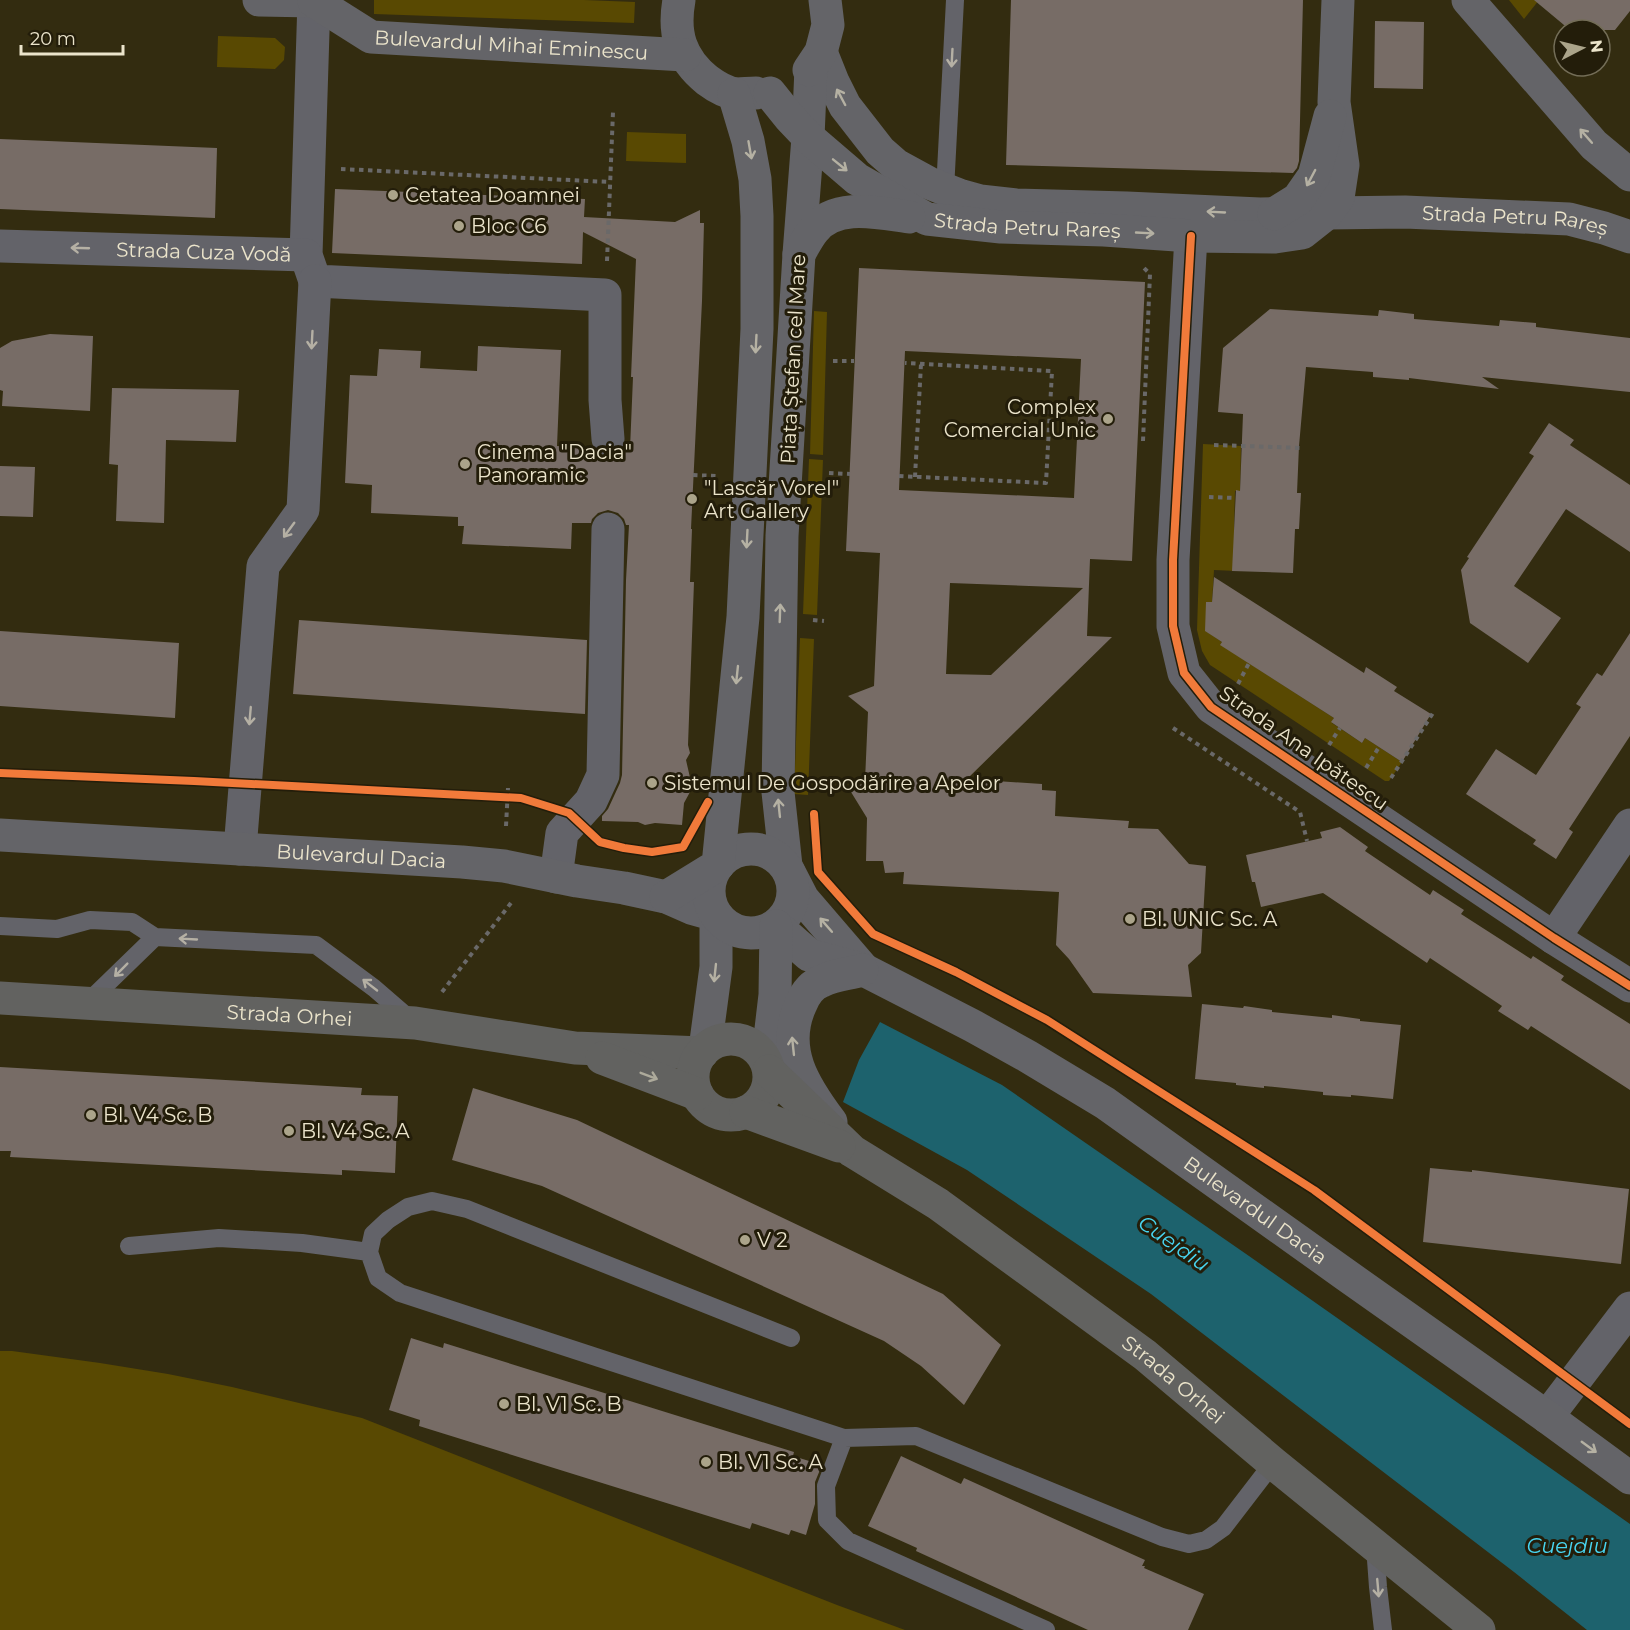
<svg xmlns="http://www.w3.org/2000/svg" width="1630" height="1630" viewBox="0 0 1630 1630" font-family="Montserrat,sans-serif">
<rect width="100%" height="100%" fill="#332c10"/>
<path fill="#594902" d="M374 0H584L635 2 634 23 374 14Z
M1509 0H1539L1524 19Z
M218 36 275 38 285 47 284 60 275 69 217 67Z
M627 132 686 134V163L626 161Z
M814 311 827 312 823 455 810 454Z
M1203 444 1241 446 1240 491H1235L1234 526 1237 571 1214 570 1212 602H1206V631L1222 642 1221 645 1334 718 1332 723 1362 743 1365 738 1402 762 1389 781H1385L1210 665 1202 651 1197 630Z
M809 459 823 460 817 615 803 614Z
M800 638 814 639 808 795 794 794Z
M0 1351H12L100 1363 168 1374 232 1387 362 1418 837 1605 905 1630H0Z"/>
<path fill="#1d626d" d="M880 1022 1002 1085 1249 1256 1630 1524V1630H1587L1514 1572 1151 1294 967 1170 843 1102 859 1060Z"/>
<path fill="#776c66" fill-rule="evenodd" d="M1011 0H1303L1299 161 1297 168 1293 173 1006 165Z
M1534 0H1630V11L1615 30H1570Z
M1375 21 1424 22 1423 89 1374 88Z
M0 139 217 148 215 218 0 209Z
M335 189 585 199 584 217 675 222 700 210V223H704L702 301 691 529H692L690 582H694L688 745 690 753 686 760 691 782 690 792 684 803 682 825 655 823 645 825 638 822 602 821V816L608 809 620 783 622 775 626 580 629 525H626L624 519 618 513 608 510 598 513 592 519 591 523H572L571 549 462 544 464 526H458V517L371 513 372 485 345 483 350 375 377 376 379 349 421 351 420 368 477 371 478 346 561 350 557 446 592 447 599 456 609 458 618 455 624 449H630L633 377H631L636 259 583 232 582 264 332 253Z
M859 268 1145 282 1132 561 1090 559 1087 636 1112 637 967 779 1042 784V790L1056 791 1055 816 1129 821 1128 828 1158 829 1189 864 1206 866 1201 953 1188 965 1192 997 1093 993 1069 959 1056 945 1059 892 903 884 904 872 885 873 883 861H866L867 818 851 792 865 781 868 712 848 696 874 686 880 553 846 551ZM905 351 1081 359 1074 498 899 490ZM950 583 1083 588 991 675 946 674Z
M1270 309 1378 316 1379 310 1414 314V319L1499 326 1500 320 1536 323V327L1630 338V392L1482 377 1499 389 1409 378V380L1373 377V372L1306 367 1299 446 1297 493H1301L1299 529H1295L1293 573 1232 571 1236 490 1240 491 1243 414 1218 412 1223 348Z
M50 334 93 336 90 411 2 406 3 391 0 390V348L12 341Z
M112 388 239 390 236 442 166 440 164 523 116 521 118 465 109 464Z
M1549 423 1574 440 1570 445 1630 485V552L1566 509 1514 586 1561 618 1528 663 1470 623 1461 570 1469 558 1467 557 1534 456 1529 453Z
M0 466 35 467 33 517 0 516Z
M1214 577 1364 673 1366 667 1397 687 1394 691 1431 714 1402 762 1365 738 1362 743 1331 722 1334 718 1220 645 1222 642 1205 631 1206 602H1212Z
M299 620 587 640 585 714 293 694Z
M0 631 179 643 175 718 0 706Z
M1630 633V736L1569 829 1573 832 1556 859 1533 844 1536 840 1466 794 1496 749 1536 775 1581 707 1576 704 1597 673 1602 676Z
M1340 827 1368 847 1365 851 1430 895 1433 890 1464 910 1461 914 1531 959 1533 956 1564 976 1561 980 1630 1024V1090L1531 1026 1528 1030 1498 1011 1502 1006 1430 958 1427 963 1323 893 1261 907 1255 882H1252L1246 855 1322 838 1320 832Z
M1202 1004 1243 1008 1244 1006 1272 1010V1012L1332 1018V1015L1360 1019V1021L1401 1025 1393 1099 1351 1095V1097L1323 1095V1092L1264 1086V1088L1236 1085V1083L1195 1079Z
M0 1067 362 1088 361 1095 398 1096 395 1173 342 1170V1175L10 1157 11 1151H0Z
M473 1088 577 1120 943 1294 1001 1345 964 1405 921 1366 884 1341 542 1186 452 1160Z
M1430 1168 1472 1172V1170L1629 1189 1621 1264 1423 1242Z
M411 1338 443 1348 444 1343 794 1452 793 1456 822 1465 815 1482V1504L806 1535 791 1530 789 1535 752 1523 750 1529 419 1426 420 1420 389 1410Z
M901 1456 961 1484 964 1478 1145 1560 1142 1566H1145L1144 1568 1204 1594 1188 1630H1088L916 1551 917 1548 868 1526Z"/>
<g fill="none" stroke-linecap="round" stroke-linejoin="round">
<path stroke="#6a6969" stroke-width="4" stroke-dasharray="4.5 4.5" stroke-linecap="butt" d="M341 169 610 182
M607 261 613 112
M833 361H854
M1143 441 1150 274 1144 268
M1214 445 1303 448
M829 473 850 474
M693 475 717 476
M899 476 1046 483 1052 371 905 363
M915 477 921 364
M1209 497 1235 498
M813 620 824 621
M1238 684 1249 663
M1173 728 1300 812 1307 841
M1329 745 1340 728
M1366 768 1379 747
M1391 778 1433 713
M506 826 508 788
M442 992 511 903"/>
<path stroke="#636369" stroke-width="18" d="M945 190 955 0
M0 926 57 929 90 920 132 922 155 937 316 945 374 988 411 1020
M87 1003 155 937
M129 1246 219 1238 302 1243 369 1252
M791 1338 467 1209 432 1201 408 1207 388 1220 373 1234 369 1252 378 1278 400 1293 844 1438 916 1436 1162 1537 1189 1544 1206 1540 1223 1528 1273 1463
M844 1438 826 1486 827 1520 848 1541 1046 1630
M1375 1546 1378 1587 1383 1630"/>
<g stroke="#636369" stroke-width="33">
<path d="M314 0 306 255 315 281 605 295V400L608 439"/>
<path d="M1191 236 1173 560V626L1184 673 1211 707 1554 938 1630 986"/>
<path id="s1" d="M0 246 306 255"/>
<path d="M240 849 263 566 303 510 315 281"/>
<path d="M556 877 562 833 591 801 603 775 608 529"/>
<path d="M1554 938 1630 825"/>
<path d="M1547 1417 1630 1308"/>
</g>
<g stroke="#646468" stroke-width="33">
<path d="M259 0 314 1"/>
<path d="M679 0C673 33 680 58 707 80 715 86 726 93 737 94 743 94 749 93 756 93"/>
<path d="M1468 0 1594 145 1630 175"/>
<path id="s2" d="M314 1 371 37 685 55"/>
<path id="s3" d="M821 52 833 82 845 106 880 151 896 165 929 183 962 196 980 201 1016 205 1127 208 1260 214 1405 212 1569 219 1604 228 1630 237"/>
<path d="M811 68 808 137 799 254 782 536 778 792 786 866 803 899 864 970"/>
<path d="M809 70 821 52 828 25 825 0"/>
<path id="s4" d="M770 93 790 118 808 137 857 179 927 219 1001 227 1104 230 1191 236 1275 237 1302 233 1326 214 1338 198 1343 165 1334 102 1338 0"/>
<path d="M1274 214 1298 199 1314 176 1330 116"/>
<path d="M799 254C804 246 808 237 814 230 836 202 879 213 909 217"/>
<path id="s5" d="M0 835 462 862 504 866 577 881 624 888 666 897 691 908 716 915V967L705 1049"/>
<circle cx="751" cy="891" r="42"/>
<path d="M666 897 718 865 743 617 757 329V216L755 179 748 141 734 94"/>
<path id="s6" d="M776 926 809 955 864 970 973 1026 1027 1056 1105 1103 1346 1275 1547 1417 1630 1478"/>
<path d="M767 1063 775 995 776 926"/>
<path d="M831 1122C804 1086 780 1049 801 1004 805 994 811 985 822 981 834 975 849 974 862 970"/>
</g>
<g stroke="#626260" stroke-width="33">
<path id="s7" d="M0 998 415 1023 575 1048 702 1053"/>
<circle cx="731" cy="1077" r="38"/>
<path d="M602 1058 697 1094"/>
<path id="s8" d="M769 1071 852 1151 938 1204 1145 1355 1273 1463 1479 1630"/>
<path d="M746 1112 839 1146"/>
</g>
<defs>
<path id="cycleway" d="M1191 236 1173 560V626L1184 673 1211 707 1554 938 1630 986
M0 773 194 781 521 798 569 813 600 842 624 848 652 852 683 847 708 802
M814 814 818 872 873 934 956 972 1047 1020 1314 1190 1630 1424"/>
</defs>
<use href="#cycleway" stroke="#231d0a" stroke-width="11"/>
<use href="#cycleway" stroke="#f17a3a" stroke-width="8"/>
</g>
<defs><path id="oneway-shaft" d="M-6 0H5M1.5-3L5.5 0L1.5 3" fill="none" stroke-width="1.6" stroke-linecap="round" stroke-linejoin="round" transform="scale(1.5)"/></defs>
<g stroke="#b5b0a4">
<use href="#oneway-shaft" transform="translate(952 58) rotate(93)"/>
<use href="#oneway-shaft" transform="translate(80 248) rotate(-178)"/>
<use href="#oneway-shaft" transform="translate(312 340) rotate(93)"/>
<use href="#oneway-shaft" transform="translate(289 530) rotate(126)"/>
<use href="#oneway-shaft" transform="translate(250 716) rotate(95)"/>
<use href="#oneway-shaft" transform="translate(188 939) rotate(-177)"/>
<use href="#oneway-shaft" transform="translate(121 970) rotate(135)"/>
<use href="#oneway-shaft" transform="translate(370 985) rotate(-142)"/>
<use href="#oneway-shaft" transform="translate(1378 1588) rotate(85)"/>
</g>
<g stroke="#b5b1a3">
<use href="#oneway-shaft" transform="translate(841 97) rotate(-118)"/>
<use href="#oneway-shaft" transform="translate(1586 136) rotate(-131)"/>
<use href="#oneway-shaft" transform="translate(750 150) rotate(80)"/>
<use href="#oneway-shaft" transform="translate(840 165) rotate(39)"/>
<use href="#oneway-shaft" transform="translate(1311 178) rotate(118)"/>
<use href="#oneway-shaft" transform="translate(1216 212) rotate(-177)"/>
<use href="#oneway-shaft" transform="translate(1145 233) rotate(3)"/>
<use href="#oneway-shaft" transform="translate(756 344) rotate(93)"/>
<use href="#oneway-shaft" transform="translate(747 539) rotate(93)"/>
<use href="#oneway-shaft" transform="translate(780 613) rotate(-88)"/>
<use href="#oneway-shaft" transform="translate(737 675) rotate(96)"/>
<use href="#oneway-shaft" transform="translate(779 808) rotate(-96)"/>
<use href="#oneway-shaft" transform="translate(826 925) rotate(-131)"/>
<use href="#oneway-shaft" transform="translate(715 973) rotate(96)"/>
<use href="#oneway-shaft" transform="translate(793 1046) rotate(-96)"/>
<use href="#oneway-shaft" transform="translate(1589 1447) rotate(36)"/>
</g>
<use stroke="#adaa9b" href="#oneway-shaft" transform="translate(649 1076) rotate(21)"/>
<g fill="#aba48a" stroke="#231d0a" stroke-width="2">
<circle cx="393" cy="195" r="6"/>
<circle cx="459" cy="226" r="6"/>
<circle cx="1108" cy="419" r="6"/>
<circle cx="465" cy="464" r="6"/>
<circle cx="692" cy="499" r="6"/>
<circle cx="652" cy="783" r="6"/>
<circle cx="1130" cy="919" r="6"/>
<circle cx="91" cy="1115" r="6"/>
<circle cx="289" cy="1131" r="6"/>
<circle cx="745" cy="1240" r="6"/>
<circle cx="504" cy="1404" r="6"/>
<circle cx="706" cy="1462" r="6"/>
</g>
<g text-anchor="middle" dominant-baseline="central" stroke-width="6" stroke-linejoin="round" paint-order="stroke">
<g font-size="20" fill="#ebe4cb" stroke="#231d0a">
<text stroke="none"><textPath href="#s2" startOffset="208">Bulevardul Mihai Eminescu</textPath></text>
<text stroke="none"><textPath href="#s3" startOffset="765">Strada Petru Rareș</textPath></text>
<text stroke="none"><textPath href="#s4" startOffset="304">Strada Petru Rareș</textPath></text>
<text stroke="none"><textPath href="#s1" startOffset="204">Strada Cuza Vodă</textPath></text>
<text transform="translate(793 359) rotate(-87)">Piața Ștefan cel Mare</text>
<text transform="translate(1304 748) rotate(35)">Strada Ana Ipătescu</text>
<text stroke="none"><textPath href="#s5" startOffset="362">Bulevardul Dacia</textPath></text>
<text stroke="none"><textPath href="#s7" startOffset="290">Strada Orhei</textPath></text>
<text stroke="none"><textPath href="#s6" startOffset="561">Bulevardul Dacia</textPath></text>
<text stroke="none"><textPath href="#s8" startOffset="510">Strada Orhei</textPath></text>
</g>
<g font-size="20" fill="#ebe4cb" stroke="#231d0a" text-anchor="start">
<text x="405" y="195">Cetatea Doamnei</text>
<text x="471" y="226">Bloc C6</text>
<text x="1096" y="407" text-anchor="end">Complex<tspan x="1096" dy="23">Comercial Unic</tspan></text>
<text x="477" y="452">Cinema "Dacia"<tspan x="477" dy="23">Panoramic</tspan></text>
<text x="704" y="488">"Lascăr Vorel"<tspan x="704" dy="23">Art Gallery</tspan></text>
<text x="664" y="783">Sistemul De Gospodărire a Apelor</text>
<text x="1142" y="919">Bl. UNIC Sc. A</text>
<text x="103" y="1115">Bl. V4 Sc. B</text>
<text x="301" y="1131">Bl. V4 Sc. A</text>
<text x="757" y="1240">V 2</text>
<text x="516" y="1404">Bl. V1 Sc. B</text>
<text x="718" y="1462">Bl. V1 Sc. A</text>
</g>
<g font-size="21" font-style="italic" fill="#48d5f1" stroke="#231d0a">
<text transform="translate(1174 1243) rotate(35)">Cuejdiu</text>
<text x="1567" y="1545">Cuejdiu</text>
</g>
</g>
<g transform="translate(1582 48) rotate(83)"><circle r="28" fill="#231d0a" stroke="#736d57" stroke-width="1.5"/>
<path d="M0-4.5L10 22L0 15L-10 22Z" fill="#aba48a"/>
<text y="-9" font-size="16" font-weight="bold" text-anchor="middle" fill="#ebe4cb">N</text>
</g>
<path d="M21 45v9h102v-9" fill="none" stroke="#ebe4cb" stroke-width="3"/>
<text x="30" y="45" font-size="18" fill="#ebe4cb" stroke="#231d0a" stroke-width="4.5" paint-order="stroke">20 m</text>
</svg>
